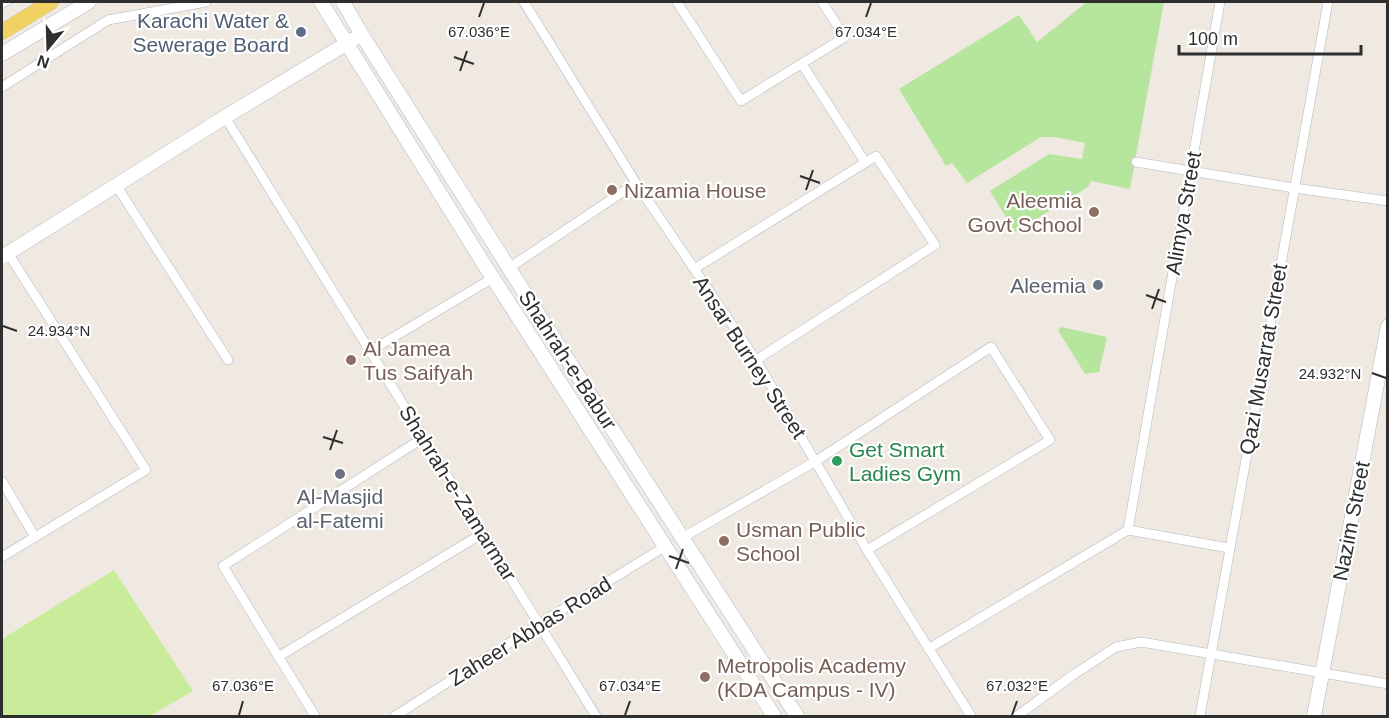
<svg xmlns="http://www.w3.org/2000/svg" width="1389" height="718" viewBox="0 0 1389 718" font-family="Arial,sans-serif">
<rect width="100%" height="100%" fill="#efe9e1"/>
<path fill="#b6e59e" d="M1087 2H1164L1130 189 1091 181 1088 187 1015 232 990 191 1049 154 1082 159 1085 143 1054 137H1041L967 183 952 163 946 166 899 89 1019 15 1037 42Z
M1061 327 1107 337 1099 372 1085 374 1058 330Z"/>
<path fill="#c9ec9a" d="M114 570 193 691 150 716 2 715V639Z"/>
<g fill="none" stroke-linecap="round" stroke-linejoin="round">
<defs>
<path id="lane" d="M2 6 9 2"/>
<path id="street" d="M524 2 636 183 756 360 867 550 971 716
M677 2 741 101 845 37 822 2
M802 64 865 162
M2 87 108 20 206 2
M225 117 596 716
M1136 162 1294 188 1388 201
M116 185 228 360
M509 268 636 183
M694 269 876 156 935 245 756 360
M370 351 493 278
M2 481 35 537
M1128 530 1220 2
M682 538 816 461 991 347 1050 440 867 550
M2 557 146 470 8 253
M928 649 1128 530 1229 548
M278 657 483 533
M315 716 223 566 423 438
M395 716 539 624 664 547
M1017 716 1073 675 1116 647 1141 642 1388 684
M1200 716 1328 2"/>
<path id="secondary" d="M321 2 482 261 774 716
M343 2 362 35 519 284 797 716
M2 54 89 2
M2 257 225 117 354 39
M1314 716 1388 326"/>
<path id="primary" d="M2 32 51 2"/>
</defs>
<use href="#lane" stroke="#b4b7c1" stroke-width="6"/>
<use href="#street" stroke="#b4b7c1" stroke-width="10"/>
<use href="#secondary" stroke="#b4b7c1" stroke-width="15"/>
<use href="#primary" stroke="#c9c9c9" stroke-width="16"/>
<use href="#lane" stroke="#fff" stroke-width="4.5"/>
<use href="#street" stroke="#fff" stroke-width="9"/>
<use href="#secondary" stroke="#fff" stroke-width="14"/>
<use href="#primary" stroke="#f2d163" stroke-width="15"/>
</g>
<path fill="none" stroke="#2e2e2e" stroke-width="2" d="M479 17 484 3M866 17 871 3M454 57 474 64M460 71 467 51M800 176 820 183M806 190 813 170M1146 295 1166 302M1152 309 1159 289M3 326 17 331M1372 373 1386 378M323 437 343 443M330 450 337 430M669 556 689 563M676 569 683 549M239 715 243 701M625 715 630 701M1012 715 1017 701"/>
<circle fill="#5c6f8a" stroke="#fff" stroke-width="2" cx="301" cy="32" r="6"/>
<g fill="#8d6e63" stroke="#fff" stroke-width="2">
<circle cx="612" cy="190" r="6"/>
<circle cx="1094" cy="212" r="6"/>
<circle cx="351" cy="360" r="6"/>
<circle cx="724" cy="541" r="6"/>
<circle cx="705" cy="677" r="6"/>
</g>
<g fill="#6b7280" stroke="#fff" stroke-width="2">
<circle cx="1098" cy="285" r="6"/>
<circle cx="340" cy="474" r="6"/>
</g>
<circle fill="#2e9e5b" stroke="#fff" stroke-width="2" cx="837" cy="461" r="6"/>
<g text-anchor="middle" dominant-baseline="central" stroke-width="4.5" stroke-linejoin="round" paint-order="stroke">
<g font-size="21" fill="#4e5e75" stroke="#fff" text-anchor="end">
<text x="289" y="20">Karachi Water &amp;<tspan x="289" dy="24">Sewerage Board</tspan></text>
</g>
<g font-size="21" fill="#785e54" stroke="#fff" text-anchor="start">
<text x="624" y="190">Nizamia House</text>
<text x="1082" y="200" text-anchor="end">Aleemia<tspan x="1082" dy="24">Govt School</tspan></text>
<text x="363" y="348">Al Jamea<tspan x="363" dy="24">Tus Saifyah</tspan></text>
<text x="736" y="529">Usman Public<tspan x="736" dy="24">School</tspan></text>
<text x="717" y="665">Metropolis Academy<tspan x="717" dy="24">(KDA Campus - IV)</tspan></text>
</g>
<g font-size="21" fill="#2e2e2e" stroke="#fff">
<text transform="translate(1183 213) rotate(-80)">Alimya Street</text>
<text transform="translate(750 357) rotate(57)">Ansar Burney Street</text>
<text transform="translate(1263 359) rotate(-80)">Qazi Musarrat Street</text>
<text transform="translate(568 360) rotate(57)">Shahrah-e-Babur</text>
<text transform="translate(458 493) rotate(58)">Shahrah-e-Zamarmar</text>
<text transform="translate(1351 521) rotate(-79)">Nazim Street</text>
<text transform="translate(530 631) rotate(-32)">Zaheer Abbas Road</text>
</g>
<g font-size="21" fill="#5b616d" stroke="#fff" text-anchor="end">
<text x="1086" y="285">Aleemia</text>
<text x="340" y="496" text-anchor="middle">Al-Masjid<tspan x="340" dy="24">al-Fatemi</tspan></text>
</g>
<g font-size="21" fill="#27864d" stroke="#fff" text-anchor="start">
<text x="849" y="449">Get Smart<tspan x="849" dy="24">Ladies Gym</tspan></text>
</g>
</g>
<g font-size="15" text-anchor="middle" fill="#2e2e2e" stroke="#fff" stroke-width="4.5" stroke-linejoin="round" paint-order="stroke">
<text x="479" y="37">67.036°E</text>
<text x="866" y="37">67.034°E</text>
<text x="59" y="336">24.934°N</text>
<text x="1330" y="379">24.932°N</text>
<text x="243" y="691">67.036°E</text>
<text x="630" y="691">67.034°E</text>
<text x="1017" y="691">67.032°E</text>
</g>
<rect width="1389" height="718" fill="none" stroke="#2e2e2e" stroke-width="6"/>
<g transform="translate(48 48) rotate(199)" stroke="#ffffff" stroke-width="4.5" paint-order="stroke">
<path d="M0-4.5L10 22L0 15L-10 22Z" fill="#2e2e2e"/>
<text y="-9" font-size="16" font-weight="bold" text-anchor="middle" fill="#2e2e2e">N</text>
</g>
<path d="M1179 45v9h182v-9" fill="none" stroke="#2e2e2e" stroke-width="3"/>
<text x="1188" y="45" font-size="18" fill="#2e2e2e" stroke="#ffffff" stroke-width="4.5" paint-order="stroke">100 m</text>
</svg>
